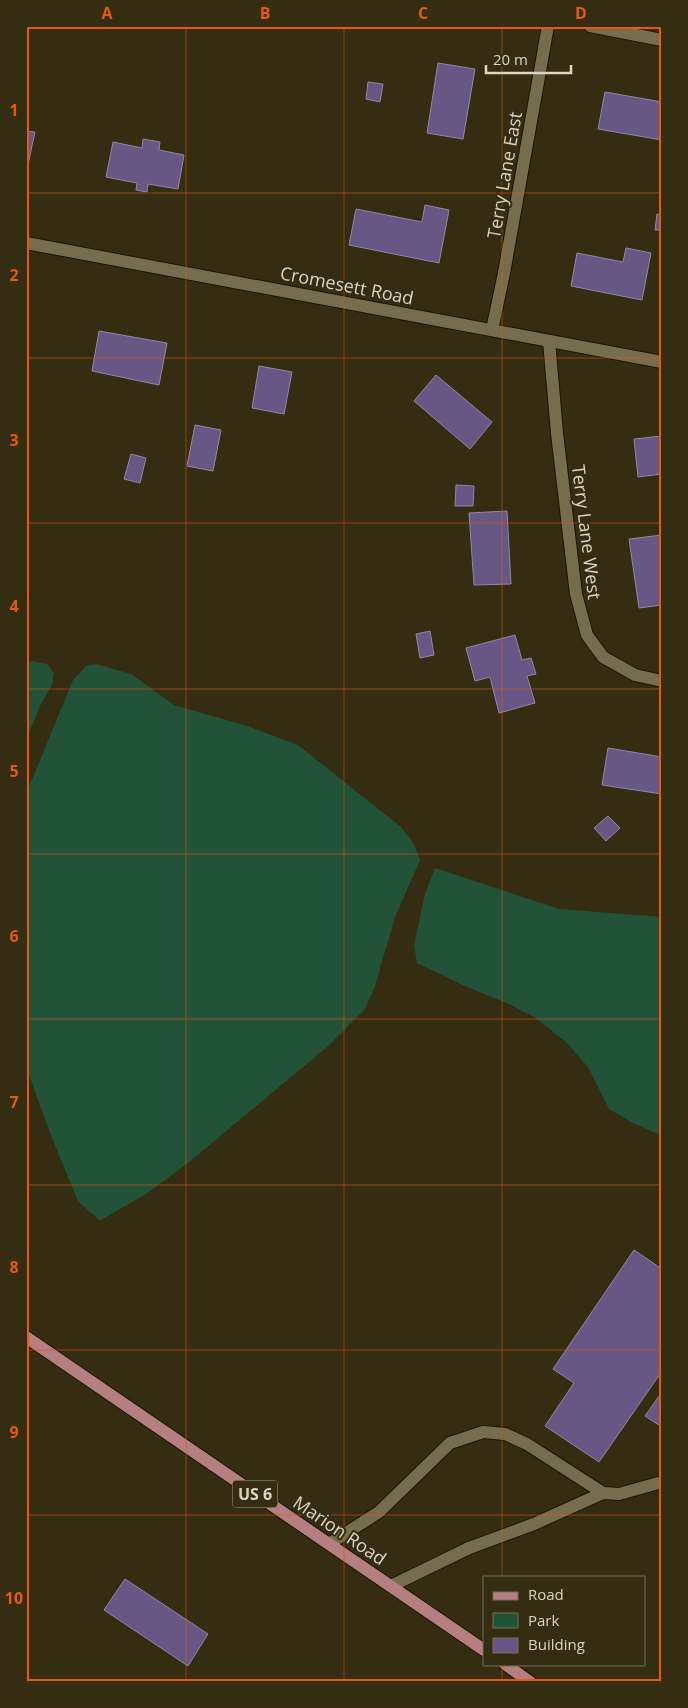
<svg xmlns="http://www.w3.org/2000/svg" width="688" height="1708" viewBox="0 0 688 1708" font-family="'Open Sans',sans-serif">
<rect width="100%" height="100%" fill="#352d11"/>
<path fill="#225237" d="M26 660 47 664 54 673 52 685 40 706 26 740Z
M96 664 131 674 174 705 247 726 298 745 401 827 414 844 420 860 395 917 375 986 365 1009 327 1047 188 1163 146 1194 101 1220H99L78 1201 50 1133 26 1066V794L73 680 86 666Z
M435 868 559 909 662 917V1136L633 1123 609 1109 588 1067 567 1043 536 1018 509 1004 465 986 417 963 414 945 425 894Z"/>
<path fill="#675784" stroke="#9188a5" d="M438 63 475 69 463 139 427 133Z
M368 82 383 84 380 102 366 99Z
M605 92 662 102V140L598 129Z
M26 131 35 132 27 169 26 168Z
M143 139 160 142 159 150 184 155 178 189 148 184 147 192 136 190 137 183 106 177 113 142 142 148Z
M425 205 449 210 439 263 349 245 356 209 422 222Z
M657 214 662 215V230H655Z
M626 248 651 253 642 300 571 286 577 253 623 262Z
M99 331 167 343 159 385 92 371Z
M259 366 292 372 284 414 252 408Z
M436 375 492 422 470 449 414 401Z
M195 425 221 430 213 471 187 466Z
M662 436V474L638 477 634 439Z
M131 454 146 458 140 483 124 479Z
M456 485 474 486 473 506H455Z
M507 511 511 584 474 585 469 513Z
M662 535V605L639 608 629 539Z
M430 631 434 655 420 658 416 634Z
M515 635 522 660 531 658 536 674 527 676 535 703 499 713 490 677 475 681 466 648Z
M608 748 662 757V794L602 785Z
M608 816 620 828 606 841 594 828Z
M634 1250 662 1269V1371L599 1462 545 1426 574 1383 553 1369Z
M662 1392V1427L645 1416Z
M125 1579 208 1634 188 1666 104 1610Z"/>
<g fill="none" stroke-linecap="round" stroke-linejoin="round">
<defs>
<path id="service" d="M329 1544 379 1512 450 1443 483 1432 505 1434 527 1444 603 1493 619 1494 662 1482
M391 1586 469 1548 534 1524 603 1493"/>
<path id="minor" d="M590 26 662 40
M492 330 504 273 548 26
M549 341 557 433 576 594 587 635 603 657 635 675 662 681"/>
<path id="tertiary" d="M26 243 662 362"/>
<path id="primary" d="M26 1337 484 1650
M505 1664 530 1682"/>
</defs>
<use href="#service" stroke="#1d1400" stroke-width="14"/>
<use href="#minor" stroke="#1d1400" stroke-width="14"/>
<use href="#tertiary" stroke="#1d1400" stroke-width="14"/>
<use href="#primary" stroke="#1d1400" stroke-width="14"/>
<use href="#service" stroke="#766d4f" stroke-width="12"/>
<use href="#minor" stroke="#766d4f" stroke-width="12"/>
<use href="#tertiary" stroke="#766d4f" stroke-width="12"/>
<use href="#primary" stroke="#b57e81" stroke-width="12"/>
</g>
<path fill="none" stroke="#e8590c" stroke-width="1" stroke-opacity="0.55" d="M186 26V1682M344 26V1682M502 26V1577M26 193H662M26 358H662M26 523H662M26 689H662M26 854H662M26 1019H662M26 1185H662M26 1350H662M26 1515H662M502 1664V1682"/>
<g text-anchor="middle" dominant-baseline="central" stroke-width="4" stroke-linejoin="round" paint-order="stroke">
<rect fill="#352d11" stroke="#a8a38f" stroke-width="1" x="232.5" y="1480.5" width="45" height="27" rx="4"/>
<g font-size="16" font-weight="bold" fill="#dad5c5">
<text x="255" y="1494">US 6</text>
</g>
<g font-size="18" fill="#dad5c5" stroke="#352d11">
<text transform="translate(504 175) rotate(-80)">Terry Lane East</text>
<text transform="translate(347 285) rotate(11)">Cromesett Road</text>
<text transform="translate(587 532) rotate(83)">Terry Lane West</text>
<text transform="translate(340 1530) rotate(34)">Marion Road</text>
</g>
</g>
<rect width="688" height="1708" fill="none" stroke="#352d11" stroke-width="55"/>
<rect x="483" y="1576" width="162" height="90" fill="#352d11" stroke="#777059"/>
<rect x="493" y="1592" width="25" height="8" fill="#b57e81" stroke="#777059"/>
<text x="528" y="1600" font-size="15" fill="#dad5c5">Road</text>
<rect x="493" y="1613" width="25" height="15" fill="#225237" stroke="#777059"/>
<text x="528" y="1626" font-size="15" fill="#dad5c5">Park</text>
<rect x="493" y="1638" width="25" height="15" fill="#675784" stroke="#777059"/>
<text x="528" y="1650" font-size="15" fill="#dad5c5">Building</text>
<path d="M486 65v8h85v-8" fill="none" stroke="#dad5c5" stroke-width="2.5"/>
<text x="493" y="65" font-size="15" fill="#dad5c5" stroke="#352d11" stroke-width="4" paint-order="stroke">20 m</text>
<rect x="28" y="28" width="632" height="1652" fill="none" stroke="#e8590c" stroke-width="2"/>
<g font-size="16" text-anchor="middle" font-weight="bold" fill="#e8590c">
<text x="107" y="19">A</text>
<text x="265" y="19">B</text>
<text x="423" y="19">C</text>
<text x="581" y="19">D</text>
<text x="14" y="116">1</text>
<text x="14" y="281">2</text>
<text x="14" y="446">3</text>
<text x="14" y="612">4</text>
<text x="14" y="777">5</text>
<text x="14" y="942">6</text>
<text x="14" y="1108">7</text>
<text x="14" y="1273">8</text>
<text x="14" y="1438">9</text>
<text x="14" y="1604">10</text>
</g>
</svg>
